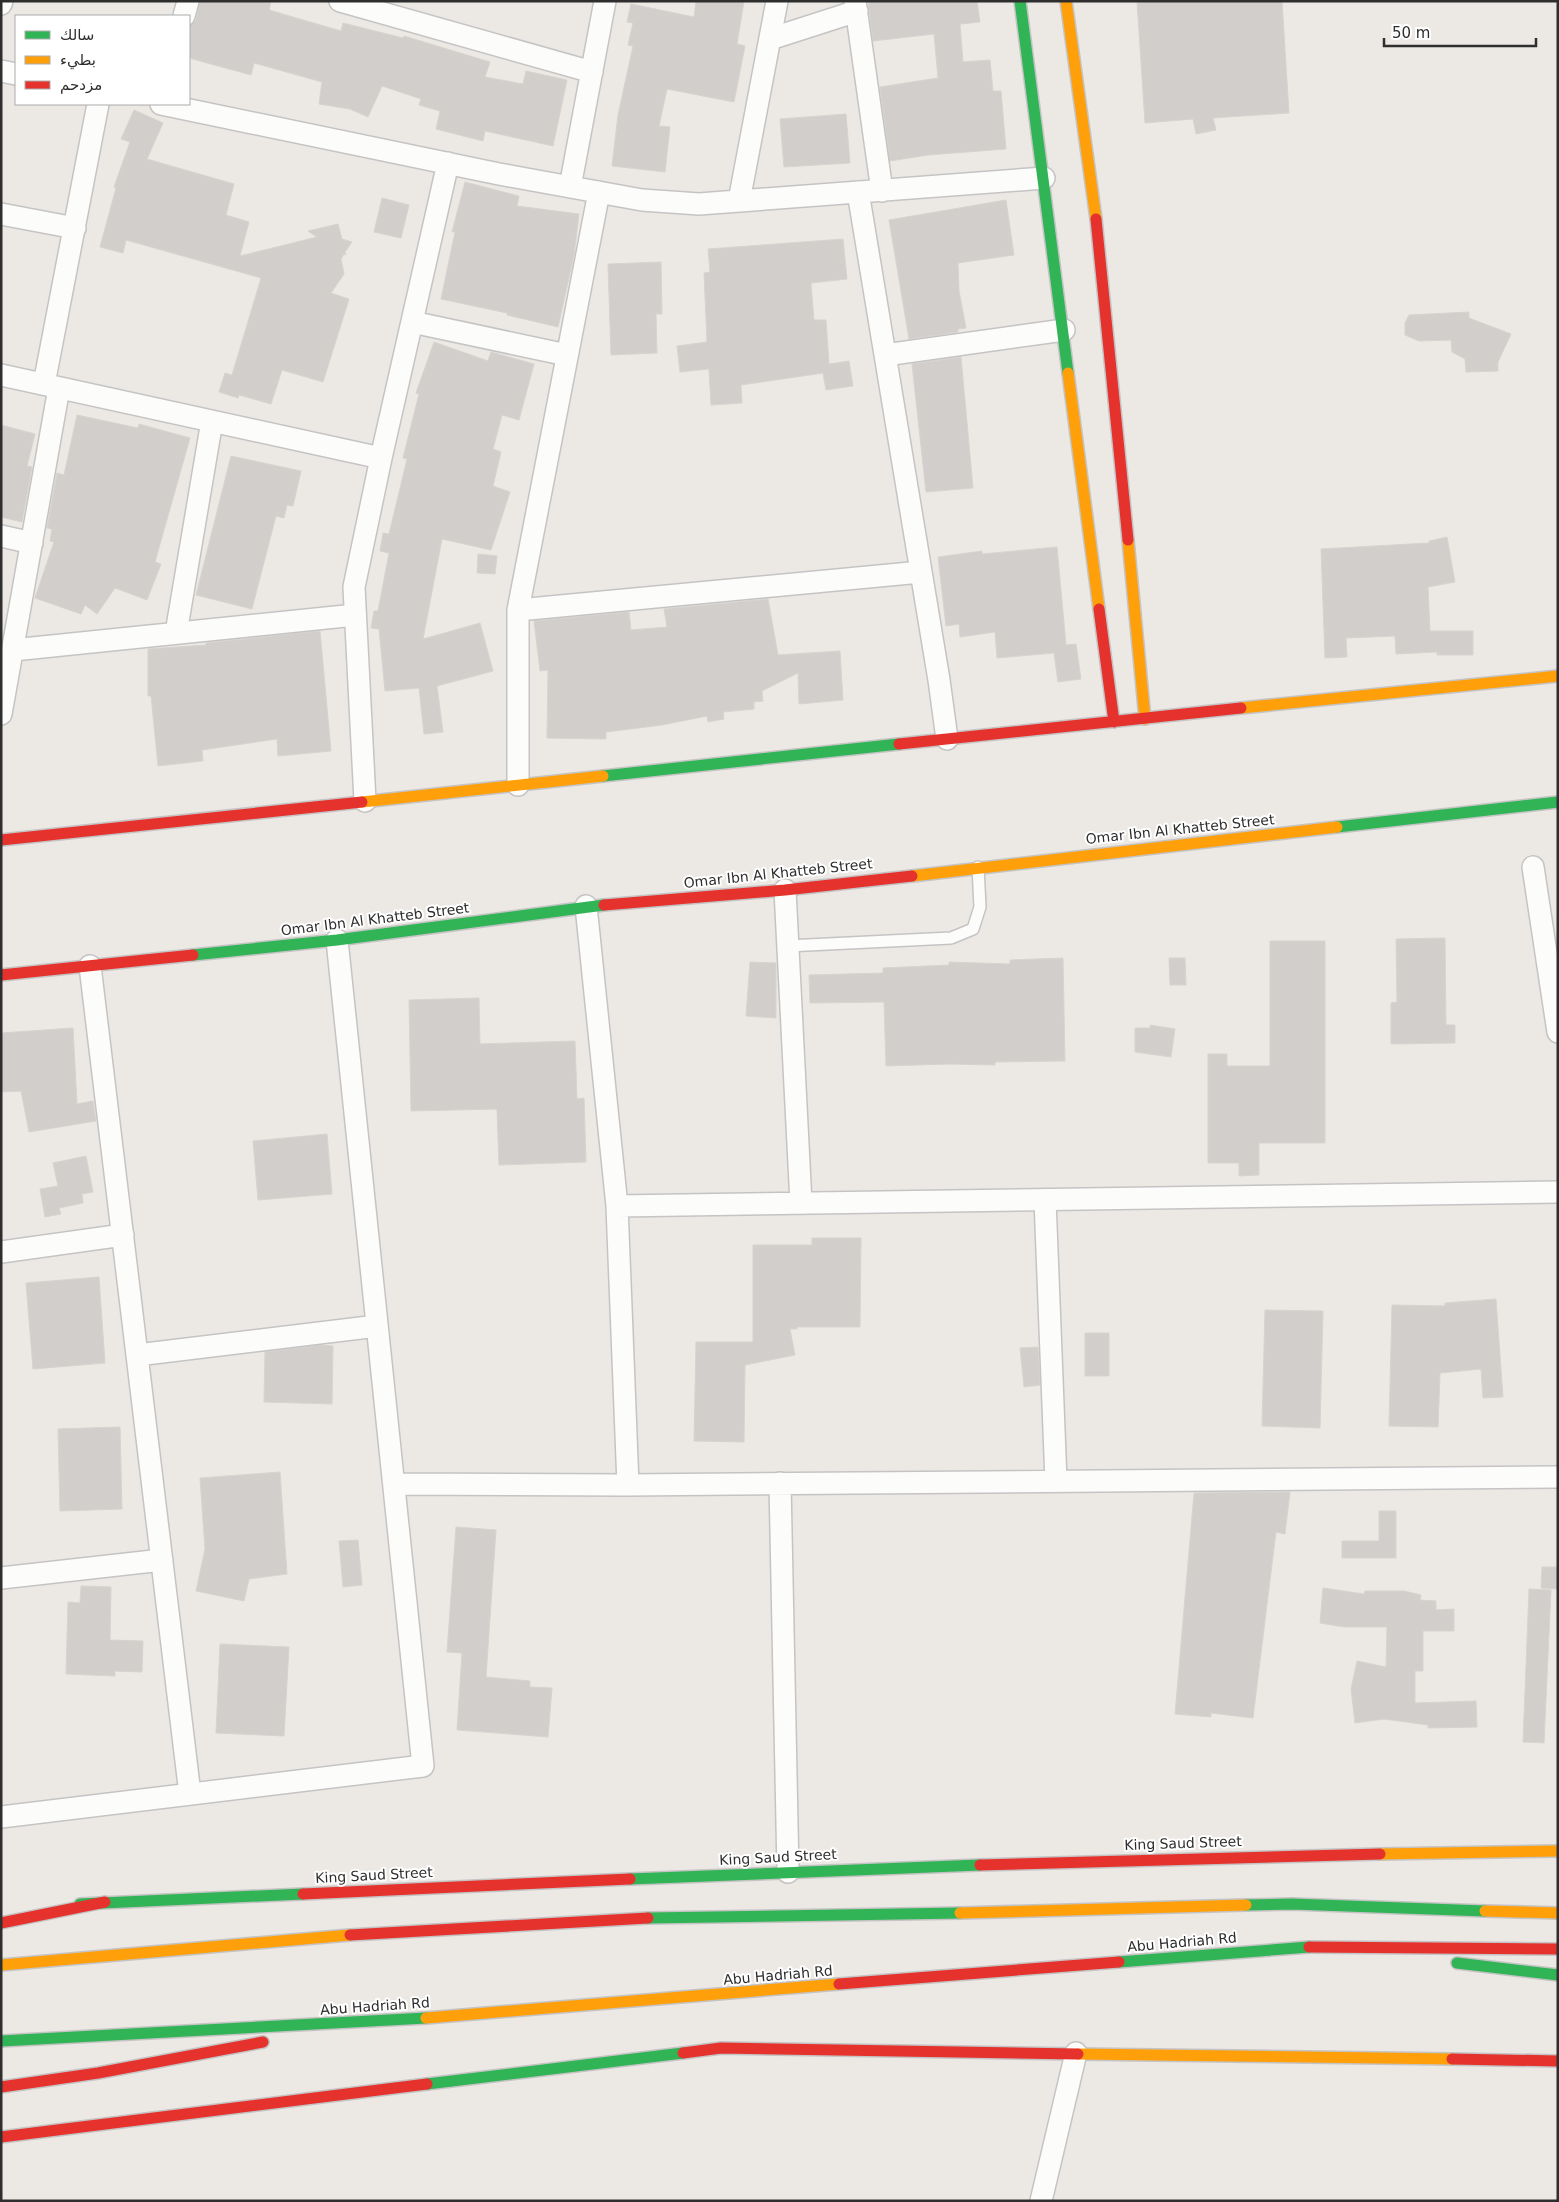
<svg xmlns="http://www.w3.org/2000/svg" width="1559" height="2202" viewBox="0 0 1559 2202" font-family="'DejaVu Sans',Vazirmatn,sans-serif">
<rect width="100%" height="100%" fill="#ece8e4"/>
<path fill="#d1cecb" stroke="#d7d4d0" d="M200 1H271L269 10 341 31 343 23 403 38 404 36 490 62 485 77 523 84 526 71 567 80 553 146 485 131 483 141 436 129 440 111 419 105 421 99 382 86 368 117 350 109 319 104 322 82 254 63 251 75 189 58V28L196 20Z
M696 1H744L737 44 745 46 734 102 667 89 659 126 670 127 665 172 612 166 618 115 633 46 628 45 633 23 627 22 631 4 694 17Z
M868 1H977L980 22 960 24 963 62 990 60 993 91H1001L1006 149 928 155 890 161 880 87 938 78 934 34 873 41Z
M1137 1H1282L1289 113 1213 118 1216 130 1196 134 1193 119 1145 123Z
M134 110 163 123 147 159 234 184 226 215 249 222 240 256 317 237 308 231 338 224 342 239 352 242 345 252 346 255 344 254 341 259 344 274 331 293 349 299 323 382 282 370 271 404 239 395 238 398 219 392 225 373 232 375 261 278 126 240 123 253 100 247 116 188 114 187 130 142 121 139Z
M846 114 850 163 784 167 780 119Z
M465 182 519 196 517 206 579 214 574 255 558 327 507 315V313L441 299 455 232H452Z
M382 198 409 205 401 238 374 232Z
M1006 200 1014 255 958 263 959 291 966 328 958 329V332L909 339 889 220Z
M843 239 847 279 811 283 814 320H826L829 364 849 361 853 386 826 390 823 373 741 385 742 403 711 405 709 369 680 372 677 346 707 342 704 273 710 272 708 249Z
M661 262 662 314H656L657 353 611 355 608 264Z
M1469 312V318L1511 334 1498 362V371L1466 372 1465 359 1452 352 1451 340 1419 341 1405 335V323L1409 315Z
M434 342 488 361 491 352 534 364 519 420 502 415 493 449 501 452 493 486 510 492 491 550 442 539 423 639 480 623 493 671 437 686 443 732 424 734 419 688 385 691 379 629 371 628 374 611H378L389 553 380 551 383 533 389 534 407 459 403 458 419 394 416 393Z
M961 357 973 488 926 492 912 364Z
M77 415 138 428 139 424 190 438 155 562 161 564 147 600 115 588 97 614 85 605 81 614 35 598 54 542 50 541 52 529 47 528 57 473 64 475Z
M1 425 35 434 27 466 32 467 22 522 1 517Z
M231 456 301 471 293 506 287 505 284 518 276 516 252 609 196 595Z
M1447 537 1455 582 1428 587 1430 631H1473V655H1437V652L1396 654 1395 636 1346 638 1347 657 1325 658 1321 549 1429 543V541Z
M1057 547 1066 645 1076 644 1081 679 1058 682 1054 653 997 658 995 632 960 637 959 624 946 626 938 557 982 551V554Z
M478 554 497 556 495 574 477 573Z
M768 599 778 655 840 651 843 700 799 704 798 673 762 691 763 701 754 702V709L723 712 724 719 708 722 707 716 662 725 606 732V739L547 738 548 670 540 671 534 621 629 612 631 630 667 627 664 609Z
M320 631 331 751 278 756 277 739 202 750 203 761 158 766 151 696H148V649L206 645V643Z
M1445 938 1446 1025H1455V1043L1391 1044V1003L1397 1002 1396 939Z
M1270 941H1325V1143H1259V1175L1239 1176V1163H1208V1054H1227V1066H1270Z
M1063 958 1065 1061 995 1062V1065L948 1064 886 1066 884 1002 810 1003 809 975 883 973V968L949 965V962L1010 964V960Z
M1169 958H1185L1186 985H1170Z
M750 962 776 963V1018L746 1016Z
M479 998 480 1044 575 1041 577 1099 584 1098 586 1162 499 1165 497 1109 411 1111 409 1000Z
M1150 1025 1175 1029 1171 1057 1135 1052V1028H1150Z
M73 1028 77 1104 93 1101 96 1121 29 1132 21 1091 1 1092V1033Z
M327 1134 332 1194 258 1200 253 1141Z
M86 1156 93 1192 82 1194 83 1203 59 1208 61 1214 45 1217 40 1189 58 1186 53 1163Z
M812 1238H861L860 1327H797V1329H790L795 1355 745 1365 744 1442 694 1441 696 1342H753V1245H812Z
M99 1277 105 1363 33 1369 26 1283Z
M1496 1299 1503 1397 1483 1398 1481 1369 1440 1373 1438 1427 1389 1426 1392 1305 1445 1306V1303Z
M1265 1310 1323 1311 1320 1428 1262 1426Z
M1085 1333H1109V1376H1085Z
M321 1345 333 1346 332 1404 264 1402 265 1352Z
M1038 1347 1040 1385 1024 1387 1020 1348Z
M120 1427 122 1509 60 1511 58 1429Z
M280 1472 287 1574 249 1579 244 1601 196 1591 205 1549 200 1478Z
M1290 1492 1285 1534 1276 1532 1253 1718 1211 1713V1717L1175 1714 1194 1493Z
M1379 1511H1396V1558H1342V1541H1379Z
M456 1527 496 1530 486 1677 530 1681V1687L552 1688 548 1737 457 1730 462 1653 447 1652Z
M358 1540 362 1585 343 1587 339 1541Z
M1542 1567H1558V1589L1541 1588Z
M81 1586 111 1587 110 1640 143 1641 142 1672 115 1671V1676L66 1674 68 1602 80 1603Z
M1323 1588 1364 1594 1365 1591H1404L1421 1595 1420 1600 1436 1601V1610L1454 1609V1631H1423V1671H1415V1703L1476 1701 1477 1727 1428 1728V1725L1384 1719 1355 1723 1351 1689 1357 1661 1386 1667 1387 1627H1344L1320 1623Z
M1529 1589 1551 1590 1544 1743 1523 1742Z
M220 1644 289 1647 284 1736 216 1733Z"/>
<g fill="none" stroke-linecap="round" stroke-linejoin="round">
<defs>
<path id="lane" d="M787 946 951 938 973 929 980 907 978 867"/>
<path id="street" d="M340 1 592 72
M855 1 882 191
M1 4 2 1
M184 16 188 1
M770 39 857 11
M1 71 16 74
M161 104 499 174 642 200 699 204 1044 178
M570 187 605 1
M858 192 939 680 947 739
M739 201 777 1
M1 214 75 228
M412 322 567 355
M885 355 1064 330
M1 375 381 458
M44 384 98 104
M1 536 32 543
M518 610 921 572
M176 633 212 421
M13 650 355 615
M1 714 59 388
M518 785V610L599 192
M365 801 354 587 381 458 448 163
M1533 867 1558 1032
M785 890 801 1203
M586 906 617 1206 628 1485
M90 966 190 1794
M1045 1200 1056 1481
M617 1206 1558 1192
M1 1252 123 1235
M137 1355 377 1326
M780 1483 788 1872
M394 1484 628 1485 1558 1477
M1 1578 162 1560
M1 1817 423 1766 337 940
M1041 2201 1076 2053"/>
<path id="fast" d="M1020 1 1068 373
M603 776 899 744
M1337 827 1558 802
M193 955 337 940 604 905
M630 1879 980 1865
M80 1904 303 1894
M1246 1905 1292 1904 1485 1911
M648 1918 960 1913
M1119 1962 1309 1947
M1457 1963 1558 1975
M1 2041 426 2018
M427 2084 683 2053"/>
<path id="slow" d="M1066 1 1096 219
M1068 373 1099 609
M1128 540 1145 719
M1241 708 1558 676
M362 802 603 776
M912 876 1337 827
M1380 1854 1558 1851
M1485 1911 1558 1913
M960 1913 1246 1905
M1 1965 350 1935
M426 2018 839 1984
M1078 2054 1452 2059"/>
<path id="jam" d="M1096 219 1128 540
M1099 609 1114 722
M899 744 1241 708
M1 840 362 802
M604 905 785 890 912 876
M1 975 193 955
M980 1865 1380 1854
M303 1894 630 1879
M1 1923 105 1902
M350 1935 648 1918
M1309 1947 1558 1949
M839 1984 1119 1962
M683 2053 721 2048 1078 2054
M1452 2059 1558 2061
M1 2087 98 2073 263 2042
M1 2137 427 2084"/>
</defs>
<use href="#lane" stroke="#c5c4c5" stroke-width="14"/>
<use href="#street" stroke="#c5c4c5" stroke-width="24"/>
<use href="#fast" stroke="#c5c4c5" stroke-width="14"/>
<use href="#slow" stroke="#c5c4c5" stroke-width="14"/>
<use href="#jam" stroke="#c5c4c5" stroke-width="14"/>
<use href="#lane" stroke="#fcfcfb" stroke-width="11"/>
<use href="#street" stroke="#fcfcfb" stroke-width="21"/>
<use href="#fast" stroke="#30b455" stroke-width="11"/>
<use href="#slow" stroke="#ff9f0a" stroke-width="11"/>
<use href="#jam" stroke="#e5322d" stroke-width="11"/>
</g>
<g text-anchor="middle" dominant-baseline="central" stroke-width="4" stroke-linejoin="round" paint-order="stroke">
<g font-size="14" fill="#2e2e2e" stroke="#fff">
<text transform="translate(1180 829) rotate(-6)">Omar Ibn Al Khatteb Street</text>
<text transform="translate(778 873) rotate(-6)">Omar Ibn Al Khatteb Street</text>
<text transform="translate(375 919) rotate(-7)">Omar Ibn Al Khatteb Street</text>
<text transform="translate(1183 1843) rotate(-2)">King Saud Street</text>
<text transform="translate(778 1857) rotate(-3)">King Saud Street</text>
<text transform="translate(374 1875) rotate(-3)">King Saud Street</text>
<text transform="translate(1182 1942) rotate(-5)">Abu Hadriah Rd</text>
<text transform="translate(778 1975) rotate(-5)">Abu Hadriah Rd</text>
<text transform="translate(375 2006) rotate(-4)">Abu Hadriah Rd</text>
</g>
</g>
<rect width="1559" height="2202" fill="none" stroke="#2e2e2e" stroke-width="5"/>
<rect x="15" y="15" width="175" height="90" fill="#ffffff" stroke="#ababab"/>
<rect x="25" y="31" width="25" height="8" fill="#30b455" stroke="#ababab"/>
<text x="60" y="40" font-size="15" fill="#2e2e2e">سالك</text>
<rect x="25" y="56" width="25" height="8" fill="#ff9f0a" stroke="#ababab"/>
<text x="60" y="65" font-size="15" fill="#2e2e2e">بطيء</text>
<rect x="25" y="81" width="25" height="8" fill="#e5322d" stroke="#ababab"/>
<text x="60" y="90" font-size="15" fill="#2e2e2e">مزدحم</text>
<path d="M1384 38v8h152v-8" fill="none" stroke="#2e2e2e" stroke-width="2.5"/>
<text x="1392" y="38" font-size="15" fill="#2e2e2e" stroke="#ffffff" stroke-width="4" paint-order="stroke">50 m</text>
</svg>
